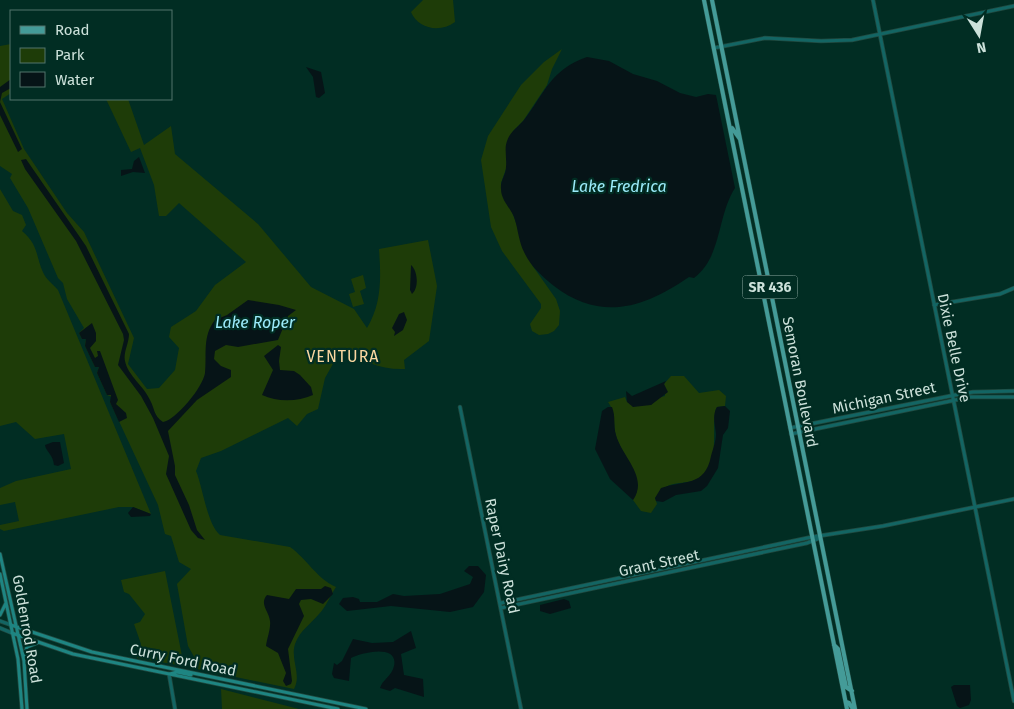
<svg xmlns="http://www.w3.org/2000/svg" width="1014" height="709" viewBox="0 0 1014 709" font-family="'Fira Sans',sans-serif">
<rect width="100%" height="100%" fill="#012d23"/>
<path fill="#1e3c08" d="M423 0H453L455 22C440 33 418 29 411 12Z
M11 44V93L2 99 24 149 67 213 84 232 134 338 128 364 147 389 159 388 175 370 179 348 169 337 171 327 196 311 215 285 246 262 179 203 166 216H159L154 185 140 148 131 152 106 99H128L144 145 171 126 175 154 258 224 311 287 354 309 367 328C382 303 381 277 379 249L428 240 437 286 429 341 404 360 405 369C380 370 363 361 342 348L325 378 318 409 307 414 297 426 288 418 221 451 201 458 196 471C203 488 207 524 220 535L290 547C307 559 316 578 336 587 330 596 326 607 319 614 310 625 300 630 295 644 290 660 302 674 294 689L197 669V662L188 646 177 584 191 569 179 562 171 536 165 534 158 505 110 402 112 397 107 395 97 373 99 367H95L85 346 86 339H82L79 333 84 328 67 299 63 283 58 278 28 208 10 178 12 174 0 166V46Z
M562 49 552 69 547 85 523 121 513 131 506 148 507 166 501 183 532 265 556 299 560 311 559 325 554 331 548 334 539 335 532 331 530 324 541 308V304L502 251 491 227 481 160 488 136 521 85 544 62Z
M0 189 13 211 22 215 26 225 22 231C40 246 35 258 45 276 48 281 54 285 58 290L151 514 133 507H119L4 531 0 529V525L19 521 15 502 0 505V488L16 481 71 469 64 434 35 439 16 422 0 426Z
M363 275 366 288 360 291 364 304 353 307 349 294 355 292 351 279Z
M671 376H684L699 393 719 390 726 396 725 406 717 407C710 419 720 454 706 472 697 484 683 481 670 485 665 486 659 494 655 498L657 504 651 513 641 511 633 500C648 477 619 454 615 432 613 420 616 413 608 402L625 397 627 402 651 405 657 398 665 396 664 384Z
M165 571 184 666 137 658 141 644 134 624 140 622 145 614 129 594 124 592 121 580Z
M221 689 299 709H222Z"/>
<path fill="#061417" d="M587 57 609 61 633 74 657 81 680 93 696 97 708 94 716 95 735 188C717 216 722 257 694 278L689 277C644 308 601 322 554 286 542 276 531 267 524 252 519 242 518 230 515 220 512 209 501 201 501 189 500 181 506 175 506 167 507 158 504 149 507 141 510 132 518 127 524 120 545 93 550 70 587 57Z
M306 67 321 72 325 93 319 98 316 97 313 77Z
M11 79V88L2 93 0 102 22 149 18 152 0 115V87Z
M139 157 145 173 133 172 121 176V170L132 169 134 161Z
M26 159 86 246 129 334C129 343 123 353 125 361 128 376 144 386 150 400 155 409 153 415 163 422 176 420 203 387 205 373 207 355 202 336 215 320L227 315 248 300 279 305 296 310 288 316 278 340 238 347 226 345 215 351 214 359 221 366 231 370V377L197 400 168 431 175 466V475L189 505 197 530 205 540 198 538 191 530 166 474 169 456 153 418 141 396 118 365 124 340 123 334 76 241 25 169 21 160Z
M411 265C418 271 419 288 412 294L410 290Z
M404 312 407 320 403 330 394 336 395 332 392 328 399 314Z
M92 323 96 333V341L90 348 95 358 98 356 97 351H100L118 400 116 404 126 413 127 418 119 422 110 402 111 395H107L97 373 99 367H95L85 346 86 339H82L79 333Z
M278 345 281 347 279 361 280 370 294 371 300 375 311 387 313 395C297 402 277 402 262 395L273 370 264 356Z
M666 381 664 384 668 392 651 405 633 407 627 402 626 391 632 396Z
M725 406 730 411 728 428 723 435 718 468 707 486 701 491 676 495 663 502 656 501 655 498 661 488C684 480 705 487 711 456 713 449 716 441 716 434 715 425 712 415 717 407Z
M608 407H612C616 417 613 425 616 435 622 457 649 477 633 500L610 479 595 449 602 411Z
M53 442H60L64 463 58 466 54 465C53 454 46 452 45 445Z
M133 507 151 514 150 516 131 517 128 513Z
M469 566H478L486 575 484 592 473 607 450 612 391 606 347 611 339 604 343 598 353 597 359 599 360 602H377L393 594 404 596 440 594 470 584 473 577 464 571Z
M325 586 331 588 333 594 323 604 311 599 301 600 299 604 304 616 288 649 292 681 291 684 286 686 283 681 286 673 278 653 266 646C267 638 271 628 270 621 269 611 259 604 267 595L289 599 296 589H321Z
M564 599 569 601 571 608 550 614 540 611V605Z
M411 631 416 648 401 654 404 675 423 679 424 697 395 688 390 691 380 688C382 680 392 676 394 666 399 643 360 653 351 658L349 681 334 678 332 674 334 663 337 665 342 661 353 639 372 643 393 642Z
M954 685H970L971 700 969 705 960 708 957 706 951 687Z"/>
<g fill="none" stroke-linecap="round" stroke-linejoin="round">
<defs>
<path id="tertiary" d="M873 0 1014 701
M714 48 765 38 821 41 852 40 1014 6
M934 305 1000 294 1014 288
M460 407 521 709
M790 428 955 395 973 392 1014 391
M791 434 970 397H1014
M501 603 812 537 883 526 1014 499
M501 608 807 543 820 538
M0 621 11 625
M0 628 12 633
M169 674 175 709"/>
<path id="secondary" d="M0 554 24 661 27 709
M0 574 18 659 22 709
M0 615 6 603
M11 625 92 652 366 709
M12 633 73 654 338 709
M24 657 27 647 37 643
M170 674 177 672 191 675"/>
<path id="primary" d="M704 0 847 709
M712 0 855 709
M732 128 740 139
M834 645 838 649 846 687 852 691
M846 702 849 703 853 709"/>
</defs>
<use href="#tertiary" stroke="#214a40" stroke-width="4.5"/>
<use href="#secondary" stroke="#214a40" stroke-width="4.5"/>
<use href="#primary" stroke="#214a40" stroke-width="5"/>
<use href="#tertiary" stroke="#136563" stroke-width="3"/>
<use href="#secondary" stroke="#1e8582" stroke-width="3"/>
<use href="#primary" stroke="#449b98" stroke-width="4"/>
</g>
<g text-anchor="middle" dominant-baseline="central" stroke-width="4.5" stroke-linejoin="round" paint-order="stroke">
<rect fill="#012d23" stroke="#8faba3" stroke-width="1" x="742.5" y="275.5" width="55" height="23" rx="4"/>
<g font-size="14" font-weight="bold" fill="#cce1da">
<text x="770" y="287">SR 436</text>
</g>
<g font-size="15" fill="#cce1da" stroke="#012d23">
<text transform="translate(954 348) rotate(78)">Dixie Belle Drive</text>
<text transform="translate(800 382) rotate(79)">Semoran Boulevard</text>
<text transform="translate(884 398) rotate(-12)">Michigan Street</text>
<text transform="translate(502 556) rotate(78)">Raper Dairy Road</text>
<text transform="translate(659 563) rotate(-12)">Grant Street</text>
<text transform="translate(27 629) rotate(80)">Goldenrod Road</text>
<text transform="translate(183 660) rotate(12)">Curry Ford Road</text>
</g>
<g font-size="16" font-style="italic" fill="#9bebfa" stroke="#012d23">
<text x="619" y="186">Lake Fredrica</text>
<text x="255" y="322">Lake Roper</text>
</g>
<g font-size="16" letter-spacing="1" fill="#fbd8a1" stroke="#012d23">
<text x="343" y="356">VENTURA</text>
</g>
</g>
<rect x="10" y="10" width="162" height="90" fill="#012d23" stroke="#52756c"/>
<rect x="20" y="26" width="25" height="8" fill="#449b98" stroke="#52756c"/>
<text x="55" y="35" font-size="15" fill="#cce1da">Road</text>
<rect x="20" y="48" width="25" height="15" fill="#1e3c08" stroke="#52756c"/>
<text x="55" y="60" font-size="15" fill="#cce1da">Park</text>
<rect x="20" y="72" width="25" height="15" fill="#061417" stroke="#52756c"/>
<text x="55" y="85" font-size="15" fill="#cce1da">Water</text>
<g transform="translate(979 35) rotate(169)" stroke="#012d23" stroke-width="4" paint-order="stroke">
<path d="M0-4L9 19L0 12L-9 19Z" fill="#cce1da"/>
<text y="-8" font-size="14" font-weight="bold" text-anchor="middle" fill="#cce1da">N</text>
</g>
</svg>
